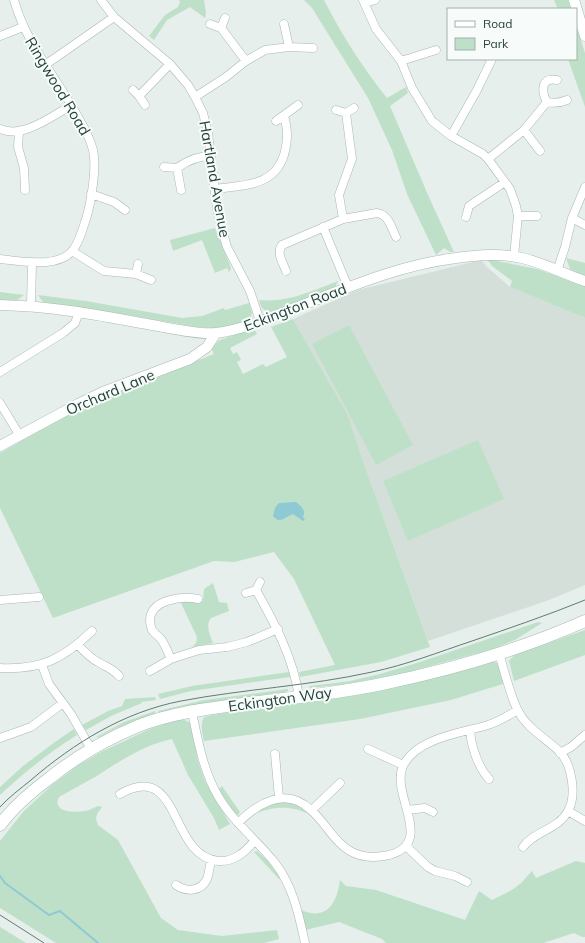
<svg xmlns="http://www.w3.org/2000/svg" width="585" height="943" viewBox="0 0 585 943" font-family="Mulish,sans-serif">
<rect width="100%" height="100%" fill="#e6efeb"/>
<path fill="#d4dfda" d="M481 260 487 267 510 287 585 318V585L549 600 428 641 363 461 348 415 293 319 358 290Z"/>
<path fill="#bfe0c8" d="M179 0H204L206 13 205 18 190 7 167 20 154 40 149 36 165 15 178 7 180 2Z
M304 0H324C342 35 362 67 387 98L406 87 408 93 390 106 428 195 454 252H450L444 248 436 255 407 194 392 150 368 98 312 8Z
M554 0H568L571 9H558Z
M576 25 585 53V107L568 59H576Z
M215 228 230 265 231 269 229 272 227 268 215 273 202 240 173 251 170 240Z
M566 258 585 263V276L570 269Z
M487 259 537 269 585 286V318L510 287 512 281 492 266Z
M338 281 335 287 273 311C264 313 261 308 259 300 287 303 312 291 338 281Z
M0 292 24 295 17 300H0Z
M38 295 86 301 182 318 202 316 224 308 225 310 249 303 252 312 251 318 247 321 226 327 212 328 196 327 128 315 43 302Z
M293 319 348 415 363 461 430 647 381 662 300 677 299 672 335 665 294 579 274 552 234 562 214 561 53 618 0 508V453L59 419 108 396 214 354 211 348 220 340 254 328 257 334 230 348 233 354 237 352 241 360 237 362 243 374 263 364 266 367 287 357 271 327Z
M349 325 413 445 376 465 312 344Z
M478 440 504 499 408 541 383 481Z
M213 583 219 602 227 603 229 611 211 618C205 625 210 635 213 643L192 647 196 643 197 637 180 601 188 599 203 601 204 589Z
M538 622 542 623 515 640 493 649 404 673 351 684 309 688 310 686 350 681 380 674 420 662Z
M585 630V655L514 681 509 661 514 655Z
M491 660 500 665 506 683 451 700 360 719 204 741C202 732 200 725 204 717L212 715 291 703Z
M289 672 290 677 191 691 160 699 158 694 192 686Z
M288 689V691L284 693C242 698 200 703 159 713L158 711 204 700Z
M155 697 156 700 141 702 142 703 111 716 86 730 82 725 108 711 122 706 125 699Z
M155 711V714L114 729 99 737H96L124 722Z
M183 719 190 723 198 761 205 781 230 824 219 830 214 818 188 775 172 739C145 744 117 763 95 777 83 784 71 790 59 797 51 814 78 813 89 810 92 809 95 807 98 806L102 807 97 814 96 819 98 825 118 840 161 918 178 930 222 936 277 930 279 939 264 943H56L0 908V841L23 812 53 784 77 766 103 751 152 728 175 720Z
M74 729 77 735C48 753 25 772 0 795V787L23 766 55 742Z
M222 786 240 812 237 816 227 803 219 789Z
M283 801C294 802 302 805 309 814 290 806 277 806 256 813L263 807Z
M257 851 268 861 281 879H279L254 852Z
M576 861 585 863V937H582L574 933 543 943H386L382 939 339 922 305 930 301 910C326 921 337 904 340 880L346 886 376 890 465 920 479 891 492 900C502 895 512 891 521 883 525 879 528 875 532 871L536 878Z
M0 927 26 943H0Z"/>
<path fill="#8ec9d4" d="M296 502C302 507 306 510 303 517L305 520 303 521 293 514C286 516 280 525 273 516L275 508 279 503Z"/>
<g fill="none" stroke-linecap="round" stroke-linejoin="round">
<path stroke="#8ec9d4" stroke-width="2" d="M0 876 5 883 49 915 60 911 98 943"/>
<defs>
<path id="minor" d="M101 0 114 17 170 64 188 85 195 97 203 113 208 133 217 209 223 233 227 247 250 291 260 321
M363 0 376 29 401 61 412 88 432 121 451 136 483 154 488 159 510 189 516 206 518 216 514 256
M365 3 375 0
M210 24 221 28 246 61
M284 24 289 47
M221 28 225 18
M0 36 23 27
M401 61 436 50
M45 65 114 17
M557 80C541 77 541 91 547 102 555 104 560 103 567 100
M133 90 139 96 145 105
M139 96 170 64
M195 97 226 77 246 61 265 50 289 47 313 48
M336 110 346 113 352 159 339 195 343 219
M346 113 354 108
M276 121 298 105
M0 129C23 139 52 116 72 105
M524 130 540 151
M19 132 18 147 24 168 25 190
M451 136 477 90 492 59
M488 159 524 130 547 102
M164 167 177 168C188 160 198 156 211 156
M177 168 181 190
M215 189C243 185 274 187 284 155 288 140 288 130 284 116
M91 194 114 202 125 210
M518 216H537
M466 217 469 206 505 182
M572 218 585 225
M323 227 348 287
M72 251 104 271 136 274 151 280
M0 259C21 261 58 269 73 250 79 242 82 232 85 222 91 205 97 167 93 150 90 138 84 127 78 117 56 76 27 46 14 0
M286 271C283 263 276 253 282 245L343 219 377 213C389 215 391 227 396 237
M557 271 565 247 572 218 585 187
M136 274 138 264
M31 306 32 262
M0 372 63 333 75 323 79 312
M0 403 20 436
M256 590C275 624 293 657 299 697
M246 593 256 590 260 582
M0 600 39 597
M78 645C84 651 90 658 98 662 106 667 112 668 119 676
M499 653C504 670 510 695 518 711 527 728 545 738 559 751 572 764 577 795 568 811 558 830 534 831 523 847
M171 659C168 652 165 645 161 639 158 636 154 633 152 630 151 627 150 624 150 621 150 599 182 596 198 599
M42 665 49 684 71 714 91 749
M0 668C41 670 63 659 92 631
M150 671 171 659 199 650 227 647 247 642 278 629
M192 712C198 741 203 770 218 796 233 822 257 840 275 863 293 886 299 915 305 943
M470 730C471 746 478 767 489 779
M0 738 31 727 63 703
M368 749 403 765
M560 753 571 747 585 735
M275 754 279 798
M120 794C182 759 168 857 219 861 233 862 246 852 254 841
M312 810 340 783
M407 810 425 808 433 812
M568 811 585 821
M238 823C258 803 286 786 311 810 325 822 334 842 350 851 362 858 376 858 389 855 436 843 390 795 403 766 416 738 462 733 488 725 498 722 508 716 518 710
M406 846 428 867 435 871 455 876 467 882
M176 885C186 892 201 892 207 879 209 873 210 866 211 860"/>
<path id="tertiary" d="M574 0 585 36
M0 305C48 306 94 314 141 323 162 326 196 335 216 333 245 330 281 313 308 303 359 283 402 265 456 258 478 255 500 253 522 258 544 263 564 274 585 281
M0 446 78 404 103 392 190 359 207 347 216 333"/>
<path id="secondary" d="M0 825C14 806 32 791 51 777 77 756 107 739 138 726 173 712 213 708 250 703 294 698 338 693 382 684 450 670 522 649 585 621"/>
</defs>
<use href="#minor" stroke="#a8b8b2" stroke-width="9"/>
<use href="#tertiary" stroke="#a8b8b2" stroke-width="11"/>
<use href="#secondary" stroke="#a4bbb3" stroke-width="13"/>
<use href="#minor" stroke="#fff" stroke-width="8"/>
<use href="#tertiary" stroke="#fff" stroke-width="10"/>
<use href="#secondary" stroke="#fff" stroke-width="12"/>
<path stroke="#5f7d75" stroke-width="1" d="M0 807C9 797 20 789 31 780 74 743 124 712 181 701 244 689 309 686 372 672 406 665 439 652 472 641 510 628 548 615 585 600
M0 915 44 943"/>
</g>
<g text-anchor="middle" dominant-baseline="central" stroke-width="4" stroke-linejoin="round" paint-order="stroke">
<g font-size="15" fill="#24423a" stroke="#f7fbf9">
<text transform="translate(58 86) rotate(59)">Ringwood Road</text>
<text transform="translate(215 179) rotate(80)">Hartland Avenue</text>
<text transform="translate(295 307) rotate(-21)">Eckington Road</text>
<text transform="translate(110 392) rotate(-23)">Orchard Lane</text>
<text transform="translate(280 699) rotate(-8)">Eckington Way</text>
</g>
</g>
<rect x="447" y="8" width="130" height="52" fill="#f7fbf9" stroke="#a3b1ad"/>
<rect x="455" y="21" width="20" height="6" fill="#ffffff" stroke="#a3b1ad"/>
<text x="483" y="28" font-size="12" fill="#24423a">Road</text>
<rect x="455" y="38" width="20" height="12" fill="#bfe0c8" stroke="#a3b1ad"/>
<text x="483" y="48" font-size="12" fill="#24423a">Park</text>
</svg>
